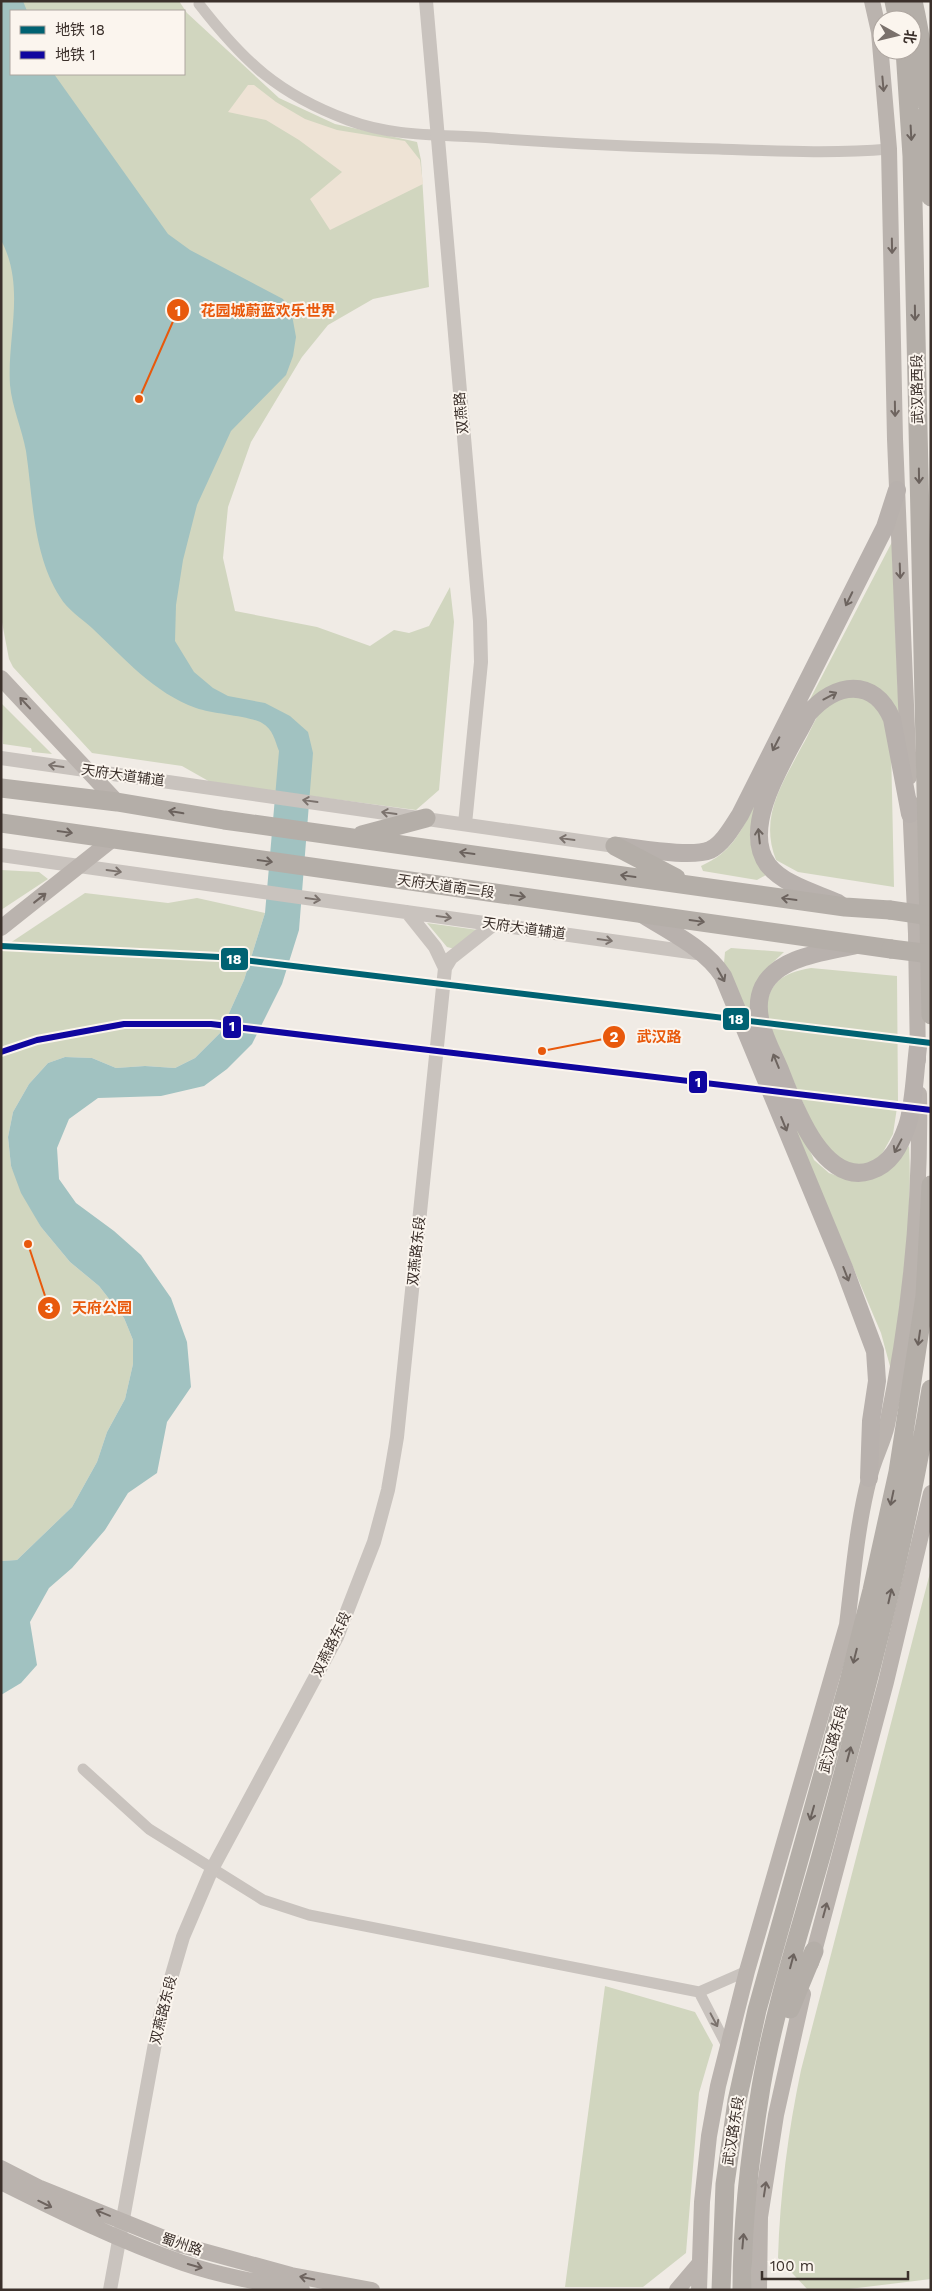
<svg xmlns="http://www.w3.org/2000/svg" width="932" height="2291" viewBox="0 0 932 2291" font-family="'Work Sans','Noto Sans SC',sans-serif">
<rect width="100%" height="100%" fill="#f0ebe5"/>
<path fill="#d1d6bf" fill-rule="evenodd" d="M1 1H179L187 13 279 98 335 124 417 142 421 160 429 287 373 299 328 325 302 357 251 442 228 507 223 558 235 611 317 627 370 646 394 630 409 633 429 626 450 587 454 622 439 790 416 810 212 783 182 766 92 753 13 667 9 659 1 617ZM11 11H184V74H11Z
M892 542 899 717C892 702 885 692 869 684L809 701Z
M861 695 884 715 891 746 894 887 798 872 776 860C759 816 782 785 802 746 809 735 814 720 822 709 832 698 847 697 861 695Z
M1 703 52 754 32 752 31 748 3 744Z
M755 805C750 834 745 848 766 871V875L757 880 703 871 701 866C732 852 739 834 755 805Z
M1 870 39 872 48 879 1 910Z
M85 893 168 903 197 898 265 913 244 980 220 1033 195 1058 175 1068 145 1066 116 1068 92 1058 65 1057 48 1063 29 1084 13 1112 8 1137 11 1166 41 1227 70 1262 99 1286 124 1318 133 1340V1364L125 1399 107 1432 97 1462 72 1507 17 1560 1 1561V949Z
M427 923 478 930 455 949 447 947Z
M731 948 784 952C760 975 753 977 751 1013L814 1160 829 1173 846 1179 889 1168 909 1146C913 1221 901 1296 891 1370L881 1333 724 963 725 952Z
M811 968 897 976 898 1101 893 1134 882 1154 869 1165H849L820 1142 765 1015C768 983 781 973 811 968Z
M931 1569V2279L841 2290H808L778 2258C780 2194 788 2132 801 2070Z
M605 1986 695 2012 713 2045 699 2093 686 2253 643 2287H565Z"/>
<path fill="#eee3d5" d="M248 85H254L276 102 305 119 337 130 405 141 420 160 423 184 330 230 310 199 342 172 299 140 266 120 228 112Z"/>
<path fill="#a1c2c1" d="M1 1H23L27 11H11V74H54L168 234 190 250 283 299 292 315 296 337 293 356 286 375 231 431 197 505 183 560 176 605 175 641 194 672 213 688 228 696 265 703 290 716 308 732 313 753 299 930 282 984 252 1044 227 1069 204 1086 161 1096 98 1098 69 1119 57 1148 59 1179 76 1203 114 1231 141 1255 171 1298 187 1342 191 1387 167 1422 157 1473 128 1493 105 1530 72 1568 49 1588 30 1622 37 1665 21 1683 1 1695V1561L17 1560 72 1507 97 1462 107 1432 125 1399 133 1364V1340L124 1318 99 1286 70 1262 41 1227 21 1193 11 1166 8 1137 13 1112 29 1084 48 1063 65 1057 92 1058 116 1068 145 1066 175 1068 195 1058 220 1033 244 980 265 913 279 751C275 741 273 729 262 723 250 716 213 714 196 708 154 693 124 658 92 628 82 619 67 609 60 597 33 555 33 499 26 451 22 429 12 407 10 385 7 336 26 287 1 240Z"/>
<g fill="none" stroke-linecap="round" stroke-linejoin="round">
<path stroke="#c9c3be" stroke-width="11" d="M199 4C244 62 278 94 348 120 395 138 445 134 493 138 569 144 644 147 719 149 776 151 832 154 889 149
M83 1769 149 1829 263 1900 309 1915 699 1992
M727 2046 699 1992 747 1971"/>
<path stroke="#c9c3be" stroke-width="14" d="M426 1 480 621 481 662 465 824
M1 758 615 846
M1 855 704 954
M407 912 435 947 445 968
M110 2290 160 2016 183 1937 212 1869 337 1637 374 1542 388 1490 397 1437 445 968 451 958 494 924"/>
<path stroke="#bab3ae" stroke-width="16" d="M872 1 879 32 889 149 895 439 909 777
M1 678 117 802
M910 802 916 934 918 1060
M1 928 113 839
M811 1963 886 1682 931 1493
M1 2168 40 2188 181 2245 291 2275 372 2290
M1 2182C61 2212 120 2241 183 2263 221 2276 261 2283 302 2290
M677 2290 700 2263
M699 2290 702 2202 709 2136 718 2086 747 1971 847 1625C853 1576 857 1526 869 1479 873 1460 883 1443 887 1425 910 1316 921 1205 919 1094
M759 2290 760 2217 776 2115 803 1994"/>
<path stroke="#b8b1ad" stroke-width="18" d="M617 846C638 848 691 858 710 850 723 844 732 827 740 815L885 527 897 490
M838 903C816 893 784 885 768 865 738 825 790 751 808 714 835 682 874 677 892 719L910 814
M642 914C670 932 705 948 723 976L844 1268 875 1351 877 1381 871 1421 869 1478
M856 945C827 952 778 956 763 987 750 1014 770 1046 780 1070 793 1103 822 1186 870 1171 891 1164 900 1146 907 1126 914 1106 915 1070 918 1047"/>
<path stroke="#b4aea8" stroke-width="19" d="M894 1 898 20
M913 1C928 66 930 131 931 197
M905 50 912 156 931 1015
M1 788 117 802 224 820 845 907 890 910
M1 823 891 949
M362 835 426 818
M615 846 676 878
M790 2009 814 1951
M721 2290 725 2184 737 2101 757 2010 849 1681 872 1590 898 1472 925 1296 931 1185
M742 2290C742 2222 750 2154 761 2087 775 2005 802 1925 824 1845 865 1694 906 1544 931 1389"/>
<path stroke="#b4aea8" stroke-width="19" d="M890 910 931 916
M891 949 931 954"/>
<defs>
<path id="metro-1" d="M1 946 219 957 931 1043"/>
<path id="metro-2" d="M1 1052 37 1040 124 1024H211L931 1110"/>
</defs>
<use href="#metro-1" stroke="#fbf5ee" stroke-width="10"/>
<use href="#metro-2" stroke="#fbf5ee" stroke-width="10"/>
<use href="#metro-1" stroke="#006272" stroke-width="6"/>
<use href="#metro-2" stroke="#10069f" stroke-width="6"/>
</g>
<defs><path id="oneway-shaft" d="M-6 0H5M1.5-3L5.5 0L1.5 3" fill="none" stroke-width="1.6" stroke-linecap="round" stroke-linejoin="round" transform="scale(1.25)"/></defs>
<g stroke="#6e645f">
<use href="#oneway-shaft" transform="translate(883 84) rotate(85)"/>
<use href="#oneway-shaft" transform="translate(892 246) rotate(89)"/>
<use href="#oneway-shaft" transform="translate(895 409) rotate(89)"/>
<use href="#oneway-shaft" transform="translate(900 571) rotate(88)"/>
<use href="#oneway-shaft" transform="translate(25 703) rotate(-133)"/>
<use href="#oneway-shaft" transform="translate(40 898) rotate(-38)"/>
<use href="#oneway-shaft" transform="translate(825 1910) rotate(-75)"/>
<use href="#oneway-shaft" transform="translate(765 2189) rotate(-81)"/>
<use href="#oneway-shaft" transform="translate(45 2204) rotate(26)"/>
<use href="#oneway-shaft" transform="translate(103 2213) rotate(-158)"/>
<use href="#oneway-shaft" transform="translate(195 2266) rotate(16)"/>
<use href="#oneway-shaft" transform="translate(307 2278) rotate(-169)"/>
</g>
<g stroke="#6b625d">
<use href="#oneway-shaft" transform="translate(911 133) rotate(87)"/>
<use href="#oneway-shaft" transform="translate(915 313) rotate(89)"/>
<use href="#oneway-shaft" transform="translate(919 476) rotate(89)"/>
<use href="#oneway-shaft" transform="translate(176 812) rotate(-170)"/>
<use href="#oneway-shaft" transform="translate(65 832) rotate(8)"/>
<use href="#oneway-shaft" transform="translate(467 853) rotate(-172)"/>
<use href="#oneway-shaft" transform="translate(265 861) rotate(8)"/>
<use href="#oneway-shaft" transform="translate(628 876) rotate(-172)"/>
<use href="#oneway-shaft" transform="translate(518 896) rotate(8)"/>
<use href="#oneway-shaft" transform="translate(789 899) rotate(-172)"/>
<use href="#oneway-shaft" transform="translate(697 921) rotate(8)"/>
<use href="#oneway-shaft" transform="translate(919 1338) rotate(98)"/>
<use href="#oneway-shaft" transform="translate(892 1498) rotate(102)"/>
<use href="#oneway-shaft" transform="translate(890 1596) rotate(-77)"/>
<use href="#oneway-shaft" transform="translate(855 1656) rotate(104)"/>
<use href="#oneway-shaft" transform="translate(849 1754) rotate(-75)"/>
<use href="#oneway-shaft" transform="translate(812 1813) rotate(106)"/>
<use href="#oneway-shaft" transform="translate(792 1961) rotate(-75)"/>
<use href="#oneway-shaft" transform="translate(743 2241) rotate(-85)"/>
</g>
<g stroke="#6d645f">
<use href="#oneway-shaft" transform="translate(849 599) rotate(116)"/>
<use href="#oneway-shaft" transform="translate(830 696) rotate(-28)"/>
<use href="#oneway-shaft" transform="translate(776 744) rotate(117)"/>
<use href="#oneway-shaft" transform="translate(759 836) rotate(-96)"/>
<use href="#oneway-shaft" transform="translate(721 975) rotate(61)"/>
<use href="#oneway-shaft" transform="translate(776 1061) rotate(-112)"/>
<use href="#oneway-shaft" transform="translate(784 1124) rotate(68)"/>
<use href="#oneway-shaft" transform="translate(898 1146) rotate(118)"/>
<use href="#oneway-shaft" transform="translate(846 1274) rotate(69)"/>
</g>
<g stroke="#7b726d">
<use href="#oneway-shaft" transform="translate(56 766) rotate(-172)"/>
<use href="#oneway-shaft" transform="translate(310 801) rotate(-172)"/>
<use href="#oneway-shaft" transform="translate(389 813) rotate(-172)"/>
<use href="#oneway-shaft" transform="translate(567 839) rotate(-172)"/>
<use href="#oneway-shaft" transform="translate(114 871) rotate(8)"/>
<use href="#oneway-shaft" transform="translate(313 899) rotate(8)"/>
<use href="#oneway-shaft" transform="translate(444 917) rotate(8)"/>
<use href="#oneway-shaft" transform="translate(605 940) rotate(8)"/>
<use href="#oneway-shaft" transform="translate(714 2020) rotate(62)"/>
</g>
<g text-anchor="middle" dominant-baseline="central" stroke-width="4" stroke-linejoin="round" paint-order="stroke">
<g font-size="14" fill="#3b302b" stroke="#fbf5ee">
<text transform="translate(917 389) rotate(-91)">武汉路西段</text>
<text transform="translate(461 413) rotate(-95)">双燕路</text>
<text transform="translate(123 775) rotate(8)">天府大道辅道</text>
<text transform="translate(446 886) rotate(8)">天府大道南二段</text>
<text transform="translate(524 928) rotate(8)">天府大道辅道</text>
<text transform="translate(416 1251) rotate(-84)">双燕路东段</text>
<text transform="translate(331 1644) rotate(-64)">双燕路东段</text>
<text transform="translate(833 1739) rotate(-74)">武汉路东段</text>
<text transform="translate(163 2010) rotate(-76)">双燕路东段</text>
<text transform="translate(733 2131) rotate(-81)">武汉路东段</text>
<text transform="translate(182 2244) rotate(19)">蜀州路</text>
</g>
</g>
<path fill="none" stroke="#e8590c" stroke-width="2" d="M139 399L178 310M542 1051L614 1037M28 1244L49 1308"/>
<g fill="#e8590c" stroke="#fbf5ee" stroke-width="2">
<circle cx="139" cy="399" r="5"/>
<circle cx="542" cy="1051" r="5"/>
<circle cx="28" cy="1244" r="5"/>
<circle cx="178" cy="310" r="12"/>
<circle cx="614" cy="1037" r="12"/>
<circle cx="49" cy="1308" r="12"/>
</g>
<g font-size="15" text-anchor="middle" font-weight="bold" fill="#fff">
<text x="178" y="316">1</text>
<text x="614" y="1042">2</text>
<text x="49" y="1313">3</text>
</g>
<g font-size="15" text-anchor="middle" font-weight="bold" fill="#e8590c" stroke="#fbf5ee" stroke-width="4" stroke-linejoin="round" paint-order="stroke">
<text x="268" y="316">花园城蔚蓝欢乐世界</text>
<text x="659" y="1042">武汉路</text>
<text x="102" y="1313">天府公园</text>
</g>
<g stroke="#fbf5ee" stroke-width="2">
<rect x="220" y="947" width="29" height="24" rx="5" fill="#006272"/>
<rect x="722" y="1007" width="28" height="24" rx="5" fill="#006272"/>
<rect x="222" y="1015" width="20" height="24" rx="5" fill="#10069f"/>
<rect x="688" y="1070" width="20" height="24" rx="5" fill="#10069f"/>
</g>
<g font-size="14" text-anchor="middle" font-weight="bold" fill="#fff">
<text x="234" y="964">18</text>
<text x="736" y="1024">18</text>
<text x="232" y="1031">1</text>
<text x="698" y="1087">1</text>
</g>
<rect width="932" height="2291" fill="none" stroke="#3b302b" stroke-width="5"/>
<rect x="10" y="10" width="175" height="65" fill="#fbf5ee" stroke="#aea6a0"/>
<rect x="20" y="26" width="25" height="8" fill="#006272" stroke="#aea6a0"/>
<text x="55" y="35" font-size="15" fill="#3b302b">地铁 18</text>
<rect x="20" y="51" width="25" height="8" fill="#10069f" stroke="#aea6a0"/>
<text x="55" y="60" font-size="15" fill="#3b302b">地铁 1</text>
<g transform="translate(897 35) rotate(98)"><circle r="24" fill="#fbf5ee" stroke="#aea6a0"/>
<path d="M0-4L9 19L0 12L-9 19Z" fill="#7a716c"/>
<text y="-8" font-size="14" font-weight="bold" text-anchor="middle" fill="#3b302b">北</text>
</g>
<path d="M762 2271v8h146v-8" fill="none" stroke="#3b302b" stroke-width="2.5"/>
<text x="770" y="2271" font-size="15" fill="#3b302b" stroke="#fbf5ee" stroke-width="4" paint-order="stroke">100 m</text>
</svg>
